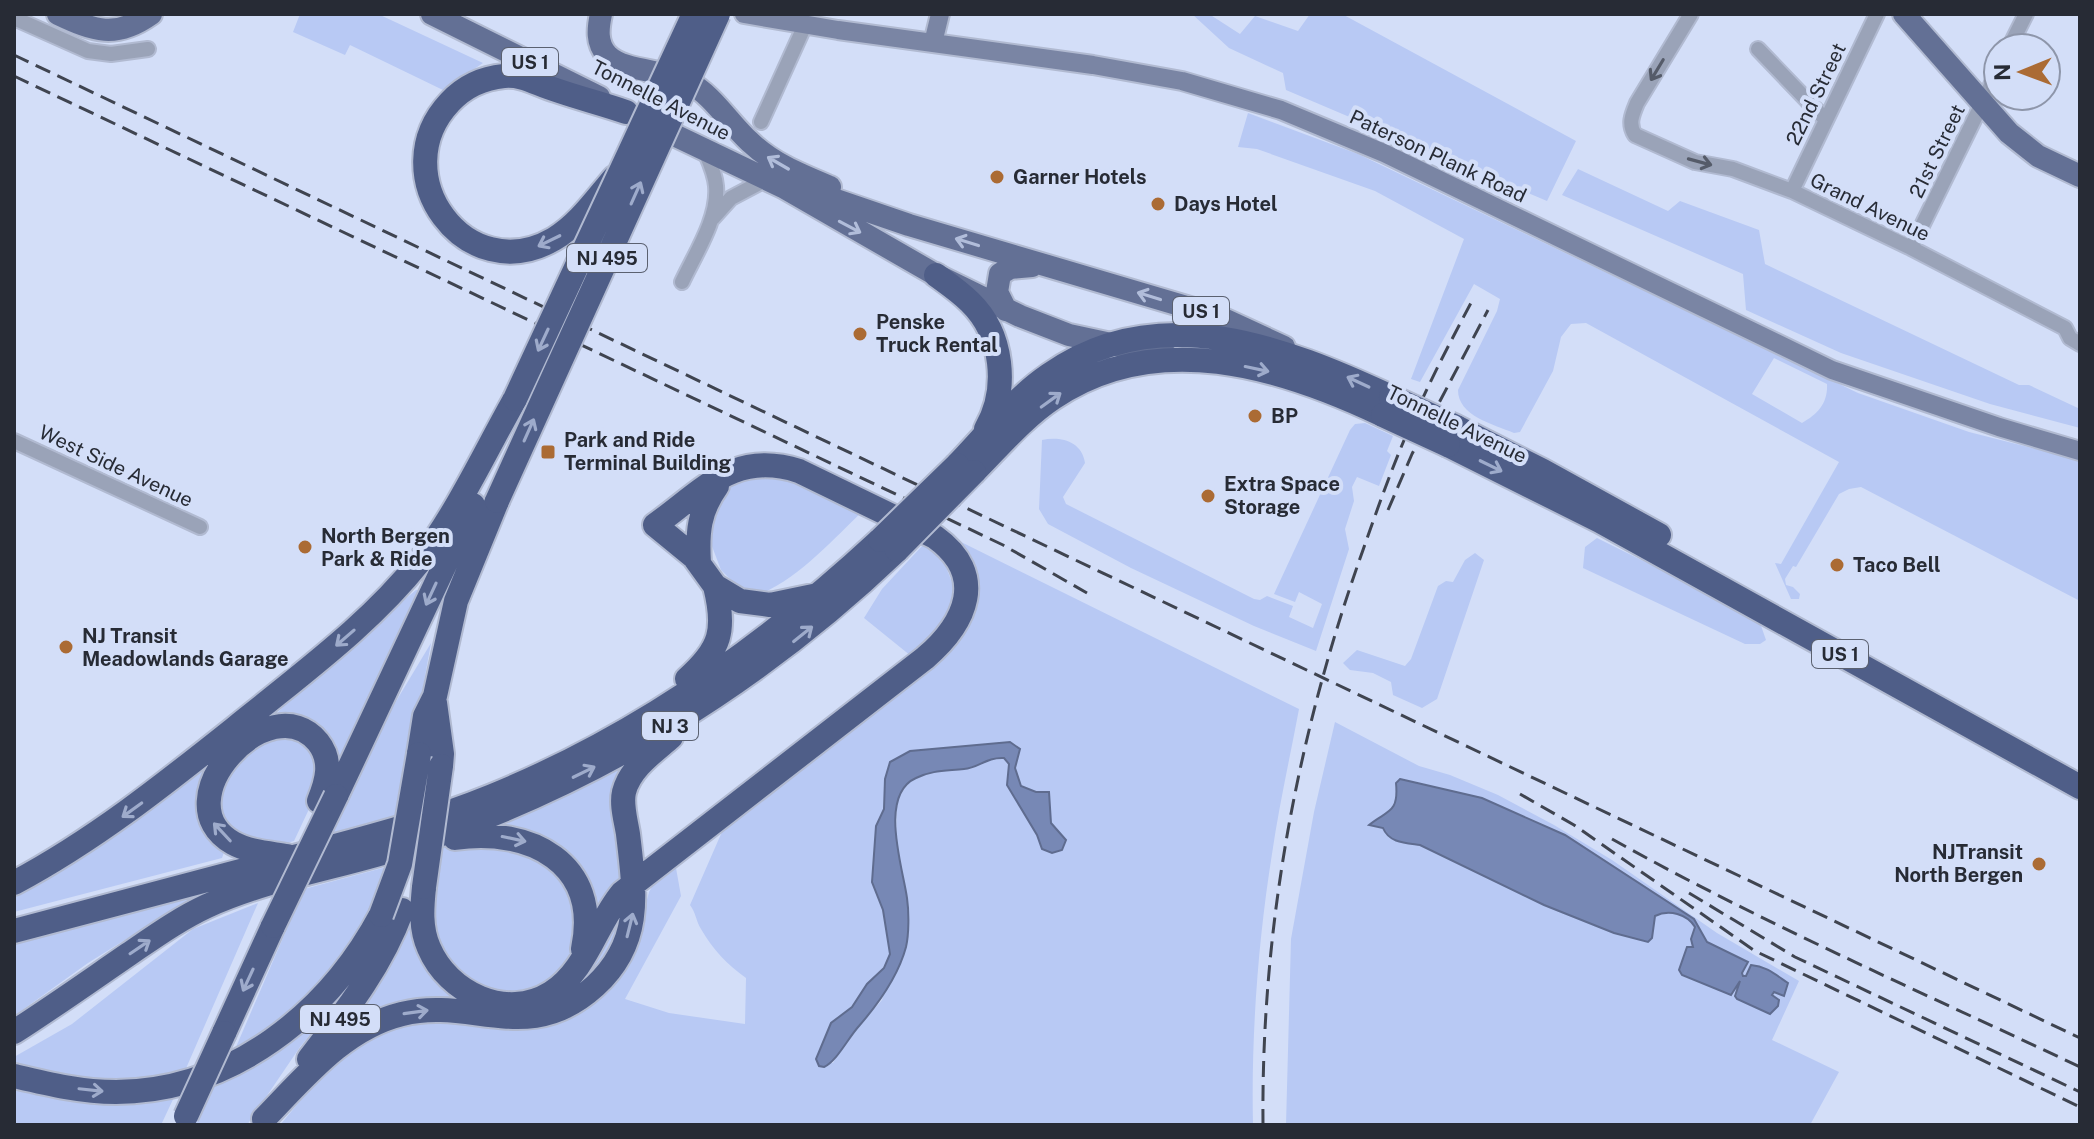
<svg xmlns="http://www.w3.org/2000/svg" width="2094" height="1139" viewBox="0 0 2094 1139" font-family="'Public Sans',sans-serif">
<rect width="100%" height="100%" fill="#d3def8"/>
<path fill="#b8c9f4" fill-rule="evenodd" d="M300 14H378L483 63 443 90 350 45 345 55 293 32Z
M1192 14H1209L1240 34 1255 16 1298 31 1310 14H1342L1576 141 1547 201 1286 90 1283 73 1229 48Z
M1248 113 1358 154 1858 393 1969 432 2080 460V601L1861 487 1849 489 1839 494 1796 567 1793 566 1785 579 1786 585 1793 587 1800 594 1799 599H1791L1775 563 1781 564 1839 462 1586 323 1571 324 1561 337 1553 371 1520 432 1514 433C1493 424 1458 416 1458 390L1497 311 1500 299 1474 284 1420 382 1411 379 1464 239 1375 191 1257 149 1238 147ZM1774 358 1827 384C1828 403 1818 414 1802 423L1752 394Z
M1578 169 1668 211 1680 201 1759 230 1765 264 2019 385H2029L2080 409V428L1990 404 1841 353 1746 310 1743 274 1562 195Z
M1365 423 1393 436 1387 451 1391 455 1379 486 1357 477 1352 487 1354 501 1345 529 1349 549 1316 651 1254 626 1131 568 1048 524 1039 509 1042 440C1060 436 1082 441 1085 463L1063 497 1066 504 1254 599 1260 600 1267 596 1293 606 1289 617 1313 628 1322 604 1299 592 1295 602 1274 594 1350 430 1355 424Z
M769 472 865 509C833 539 800 578 758 595L739 588 721 570 710 541 712 511 727 484Z
M1597 538 1754 616 1759 620 1766 640 1760 644H1745L1583 568 1585 547Z
M955 539 1299 709C1290 757 1279 806 1272 854 1258 941 1251 1037 1253 1125H280L336 1058 380 1030 426 1017 536 1025 590 1005 631 962 649 892 661 871 676 868 681 896 625 999 669 1013 745 1024 746 978C727 964 713 950 701 929 696 921 696 913 690 905L728 818 891 696 963 636 977 583ZM936 749H1020L1015 768 1021 786 1036 792H1049L1051 823 1066 840 1042 849 1037 835 1007 785 1009 764 1004 758H990L968 769 940 770 912 779 897 799 896 843 908 900 882 1000 844 1043 833 1063 816 1059 831 1023 852 1007 867 984 884 968 890 954 883 910 872 882 876 826 884 809 885 779 910 751Z
M922 546H929L946 567 955 590 946 624 911 656 864 618 882 589Z
M1475 553 1484 560 1437 699 1422 708 1393 695 1391 682 1373 673 1350 670 1343 663 1357 650 1405 666 1411 659 1438 586 1446 581 1453 582 1465 560Z
M416 590H418L332 784 333 771 274 716 325 665Z
M431 643 400 814 328 835 380 728Z
M1335 722 1419 766 1450 775 1498 795 1554 825 1612 860 1717 933 1799 981 1772 1040 1839 1072 1810 1125H1286L1291 939 1314 812Z
M265 738 304 740 317 760V792L294 841 276 846 237 837C231 829 223 820 220 810 210 780 246 755 265 738Z
M641 756 617 804 618 855 623 875 590 938 591 906 506 829V824Z
M210 759C201 805 195 812 224 852L222 858 14 912V894Z
M486 841C501 846 532 851 544 860 550 864 570 887 572 893 575 899 574 910 575 917 582 1014 456 1016 434 928 427 903 434 874 437 848Z
M390 866C379 897 355 945 334 971 306 1005 269 1030 233 1054L304 889Z
M419 888C417 905 415 921 418 937 431 999 507 1030 559 995 588 975 602 938 619 909L623 903 629 905C619 964 578 1011 514 1012 484 1013 453 1004 423 1004 396 1005 371 1018 348 1031L346 1028 381 975 416 889Z
M200 893 88 963 14 1016V942Z
M258 903 184 1073 134 1079H66L14 1069V1057L72 1024 193 929Z
M323 1019 300 1047 247 1125H195L216 1079Z
M14 1090 103 1101 176 1093 161 1125H14Z"/>
<path fill="#7788b5" stroke="#5f6c8f" stroke-width="2" d="M1010 742 1020 749 1015 768 1021 786 1036 792H1049L1051 823 1066 840 1062 850 1052 853 1042 849 1037 835 1007 785 1009 764 1004 758C986 757 979 768 964 769 947 771 932 770 916 778 878 795 903 868 907 898 909 912 909 934 906 947 898 977 879 1003 859 1026 848 1038 837 1061 824 1067L819 1066 816 1059 831 1023 852 1007 867 984 884 968 890 954 883 910 872 882 876 826 884 809 885 779 890 762 910 751Z
M1400 779 1482 798 1565 835 1694 919 1707 942 1748 962 1742 973 1743 976H1746L1751 965C1766 966 1776 975 1788 983L1784 996 1774 992 1772 995 1779 1000 1778 1006 1770 1014 1737 999 1735 996 1740 981 1731 995 1682 975 1679 970 1687 947H1693L1691 939 1695 927C1687 914 1669 909 1655 916L1652 938 1648 942 1614 933 1544 905 1420 845C1406 843 1389 843 1383 828L1369 825C1387 810 1399 814 1396 783Z"/>
<g fill="none" stroke-linecap="round" stroke-linejoin="round">
<defs>
<path id="street" d="M1691 14 1637 103C1632 115 1628 124 1635 135L1695 162 1733 169 1792 191 1911 248 2065 328 2070 338 2080 344
M14 18 88 51 111 54 148 49
M2009 48 2026 14
M1758 49 1825 119
M761 122 805 25
M1792 191 1877 14
M713 218 731 198 767 179
M1911 248 1998 71
M682 282C695 254 719 218 716 186 715 173 709 161 704 149
M14 441 200 527"/>
<path id="secondary" d="M744 14 838 30 1093 65 1182 81 1281 110 1384 153 1832 370 1999 427 2080 451
M933 43 940 14"/>
<path id="primary" d="M58 14C94 31 116 39 151 14
M432 14 599 97
M601 14C598 28 596 43 607 55 625 73 665 69 688 82 713 95 729 123 750 142 773 164 801 175 830 187
M1904 14 2009 133 2038 156 2080 176
M651 124 783 187 936 275 1020 316 1069 335 1167 356
M800 191 830 198 909 225 1217 316 1284 347
M1006 310 997 292 1000 274 1010 268 1032 266"/>
<path id="highway" d="M614 178C596 199 578 225 554 239 466 290 382 174 450 102 464 87 483 78 504 76 523 74 538 85 556 90 579 98 603 104 626 112
M936 275C947 283 960 292 970 302 1003 334 1009 389 986 429
M1456 427 1543 471 1659 535
M1448 445 1600 521 2080 787
M957 465C986 435 1014 399 1049 375 1158 298 1283 347 1391 397
M974 472C999 447 1023 418 1053 398 1156 328 1280 366 1383 415
M699 563C697 532 699 511 717 486
M687 679C721 649 726 630 715 586
M435 703 442 754 441 766
M419 754 425 716 435 696 456 601 497 501
M336 796 473 505
M455 838C530 827 601 863 583 949
M287 856C269 853 249 852 233 843 160 802 270 683 318 742 333 761 327 781 319 801
M14 883C102 836 177 774 255 712 313 665 373 620 420 561 458 511 484 454 515 399
M424 887C422 907 420 928 429 948 448 993 506 1021 551 993 587 970 596 924 622 893L925 658C966 623 988 575 935 537L799 471C734 450 704 490 655 525L694 557 715 586 740 601 770 605 818 595
M14 931C106 907 198 883 290 858 358 840 426 823 492 796 637 737 766 646 880 540
M14 1032C53 1007 91 980 129 954 154 937 179 919 207 906 271 877 342 867 409 845 593 785 758 683 897 550
M224 1033 273 926
M309 1059C346 1011 381 967 402 910
M14 1076C48 1084 81 1092 116 1092 232 1091 328 1014 381 915
M264 1119C304 1078 344 1028 402 1014 472 996 528 1047 595 986 643 942 635 893 628 834 626 821 621 805 624 792 630 768 654 752 671 737"/>
</defs>
<use href="#street" stroke="#b1bad1" stroke-width="18"/>
<use href="#secondary" stroke="#b1bad1" stroke-width="22"/>
<use href="#primary" stroke="#b1bad1" stroke-width="26"/>
<use href="#highway" stroke="#b1bad1" stroke-width="28"/>
<use href="#street" stroke="#9aa3b8" stroke-width="14"/>
<use href="#secondary" stroke="#7a85a4" stroke-width="18"/>
<use href="#primary" stroke="#637095" stroke-width="22"/>
<use href="#highway" stroke="#4f5e88" stroke-width="24"/>
<path stroke="#3f4450" stroke-width="3" stroke-dasharray="16 8" stroke-linecap="butt" d="M14 55 2080 1038
M14 76 1003 545 1087 593
M1388 510 1412 454 1488 310
M1520 794 1574 825 1755 951 2080 1107
M1612 839C1764 924 1924 993 2080 1067
M1689 893 1795 957 2080 1092
M1263 1125C1261 928 1297 735 1363 550 1380 501 1398 451 1420 404 1436 369 1454 335 1472 301"/>
<defs>
<path id="highway-bridge" d="M1391 397 1456 427
M515 399 694 14
M1383 415 1448 445
M497 501 718 14
M880 540 957 465
M897 550 974 472
M424 887 441 766
M381 915 400 864 419 754
M273 926 336 796
M186 1116 224 1033"/>
</defs>
<use href="#highway-bridge" stroke="#b1bad1" stroke-width="28" stroke-linecap="butt"/>
<use href="#highway-bridge" stroke="#4f5e88" stroke-width="24"/>
</g>
<defs><path id="oneway-shaft" d="M-6 0H5M1.5-3L5.5 0L1.5 3" fill="none" stroke-width="1.6" stroke-linecap="round" stroke-linejoin="round" transform="scale(2)"/></defs>
<g stroke="#555b69">
<use href="#oneway-shaft" transform="translate(1657 70) rotate(121)"/>
<use href="#oneway-shaft" transform="translate(1700 162) rotate(15)"/>
</g>
<g stroke="#b1bdda">
<use href="#oneway-shaft" transform="translate(778 163) rotate(-150)"/>
<use href="#oneway-shaft" transform="translate(850 227) rotate(28)"/>
<use href="#oneway-shaft" transform="translate(967 242) rotate(-163)"/>
<use href="#oneway-shaft" transform="translate(1149 296) rotate(-163)"/>
</g>
<g stroke="#9eabcb">
<use href="#oneway-shaft" transform="translate(636 193) rotate(-66)"/>
<use href="#oneway-shaft" transform="translate(549 241) rotate(154)"/>
<use href="#oneway-shaft" transform="translate(543 340) rotate(115)"/>
<use href="#oneway-shaft" transform="translate(1257 369) rotate(12)"/>
<use href="#oneway-shaft" transform="translate(1358 382) rotate(-155)"/>
<use href="#oneway-shaft" transform="translate(1051 400) rotate(-36)"/>
<use href="#oneway-shaft" transform="translate(529 430) rotate(-66)"/>
<use href="#oneway-shaft" transform="translate(1491 466) rotate(26)"/>
<use href="#oneway-shaft" transform="translate(431 594) rotate(115)"/>
<use href="#oneway-shaft" transform="translate(803 634) rotate(-39)"/>
<use href="#oneway-shaft" transform="translate(345 638) rotate(139)"/>
<use href="#oneway-shaft" transform="translate(584 772) rotate(-26)"/>
<use href="#oneway-shaft" transform="translate(132 810) rotate(144)"/>
<use href="#oneway-shaft" transform="translate(222 832) rotate(-133)"/>
<use href="#oneway-shaft" transform="translate(514 839) rotate(12)"/>
<use href="#oneway-shaft" transform="translate(630 925) rotate(-76)"/>
<use href="#oneway-shaft" transform="translate(140 947) rotate(-34)"/>
<use href="#oneway-shaft" transform="translate(248 980) rotate(115)"/>
<use href="#oneway-shaft" transform="translate(416 1012) rotate(-8)"/>
<use href="#oneway-shaft" transform="translate(91 1090) rotate(6)"/>
</g>
<g fill="#ab6b34" stroke="#d3def8" stroke-width="3">
<circle cx="997" cy="177" r="8"/>
<circle cx="1158" cy="204" r="8"/>
<circle cx="860" cy="334" r="8"/>
<circle cx="1255" cy="416" r="8"/>
<rect x="540" y="444" width="16" height="16" rx="4"/>
<circle cx="1208" cy="496" r="8"/>
<circle cx="305" cy="547" r="8"/>
<circle cx="1837" cy="565" r="8"/>
<circle cx="66" cy="647" r="8"/>
<circle cx="2039" cy="864" r="8"/>
</g>
<g text-anchor="middle" dominant-baseline="central" stroke-width="8" stroke-linejoin="round" paint-order="stroke">
<g fill="#d3def8" stroke="#5b6170" stroke-width="2">
<rect x="502" y="48" width="56" height="28" rx="6"/>
<rect x="567" y="244" width="80" height="28" rx="6"/>
<rect x="1173" y="297" width="56" height="28" rx="6"/>
<rect x="1812" y="640" width="56" height="28" rx="6"/>
<rect x="642" y="712" width="56" height="28" rx="6"/>
<rect x="300" y="1005" width="80" height="28" rx="6"/>
</g>
<g font-size="18" font-weight="bold" fill="#272b35">
<text x="530" y="62">US 1</text>
<text x="607" y="258">NJ 495</text>
<text x="1201" y="311">US 1</text>
<text x="1840" y="654">US 1</text>
<text x="670" y="726">NJ 3</text>
<text x="340" y="1019">NJ 495</text>
</g>
<g font-size="20" fill="#272b35" stroke="#d3def8">
<text transform="translate(1816 94) rotate(-64)">22nd Street</text>
<text transform="translate(661 100) rotate(27)">Tonnelle Avenue</text>
<text transform="translate(1937 151) rotate(-64)">21st Street</text>
<text transform="translate(1438 156) rotate(25)">Paterson Plank Road</text>
<text transform="translate(1870 207) rotate(26)">Grand Avenue</text>
<text transform="translate(1457 424) rotate(26)">Tonnelle Avenue</text>
<text transform="translate(116 466) rotate(25)">West Side Avenue</text>
</g>
<g font-size="20" font-weight="bold" fill="#272b35" stroke="#d3def8" text-anchor="start">
<text x="1013" y="177">Garner Hotels</text>
<text x="1174" y="204">Days Hotel</text>
<text x="876" y="322">Penske<tspan x="876" dy="23">Truck Rental</tspan></text>
<text x="1271" y="416">BP</text>
<text x="564" y="440">Park and Ride<tspan x="564" dy="23">Terminal Building</tspan></text>
<text x="1224" y="484">Extra Space<tspan x="1224" dy="23">Storage</tspan></text>
<text x="321" y="536">North Bergen<tspan x="321" dy="23">Park &amp; Ride</tspan></text>
<text x="1853" y="565">Taco Bell</text>
<text x="82" y="636">NJ Transit<tspan x="82" dy="23">Meadowlands Garage</tspan></text>
<text x="2023" y="852" text-anchor="end">NJTransit<tspan x="2023" dy="23">North Bergen</tspan></text>
</g>
</g>
<rect width="2094" height="1139" fill="none" stroke="#272b35" stroke-width="32"/>
<g transform="translate(2022 72) rotate(269)"><circle r="38" fill="#d3def8" stroke="#8e96aa" stroke-width="2"/>
<path d="M0-6L14 30L0 20L-14 30Z" fill="#ab6b34"/>
<text y="-12" font-size="22" font-weight="bold" text-anchor="middle" fill="#272b35">N</text>
</g>
</svg>
